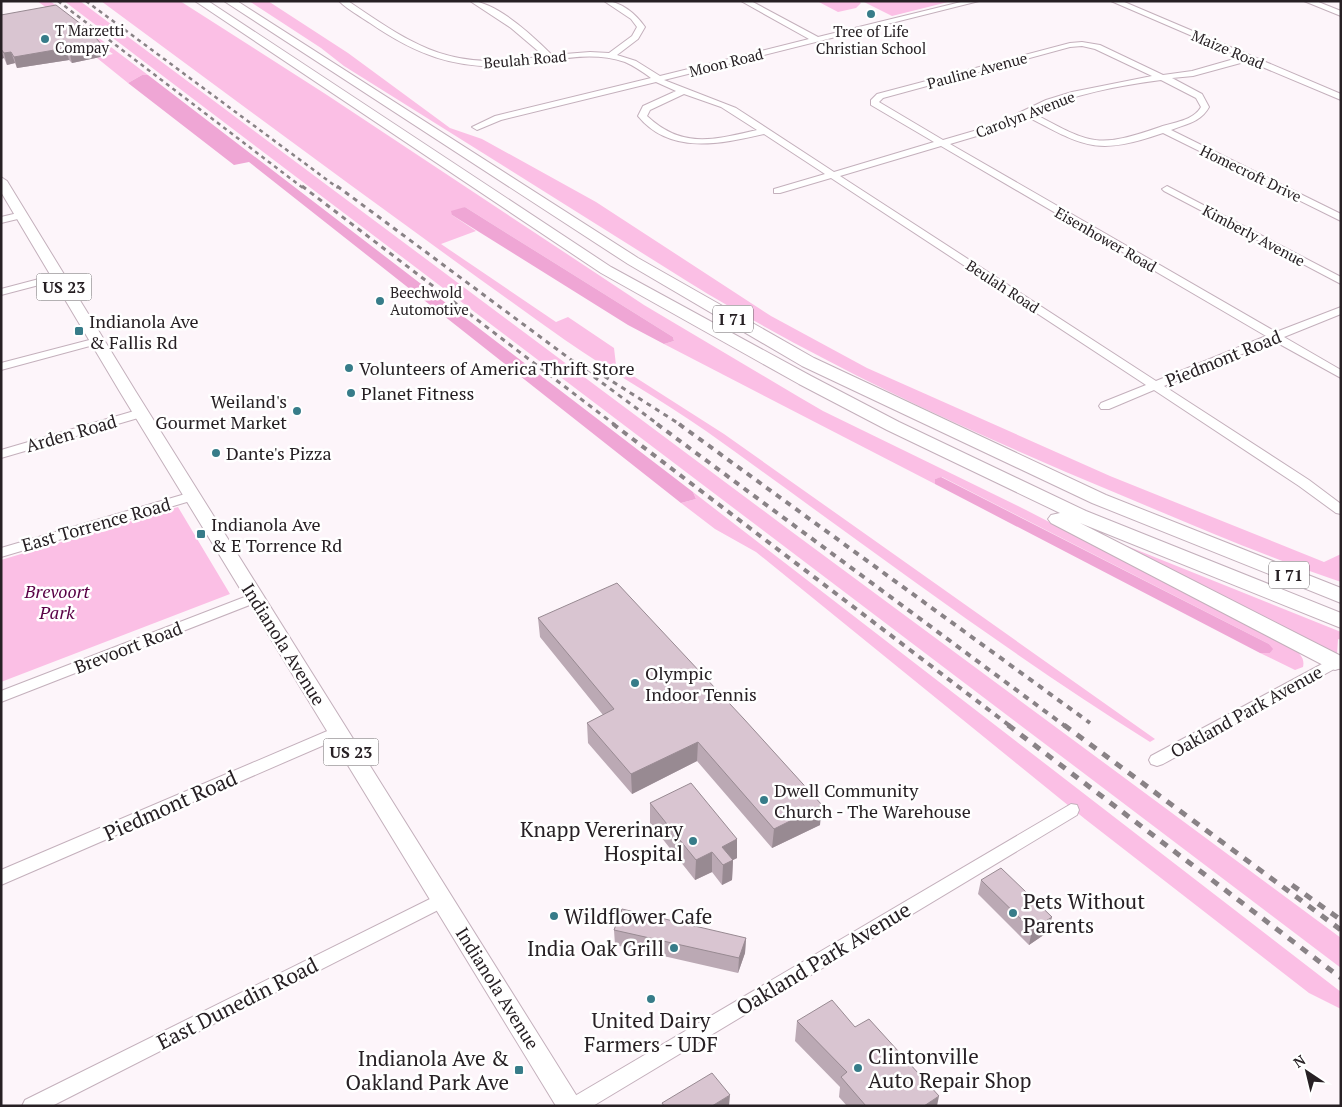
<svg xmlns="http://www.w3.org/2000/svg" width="1342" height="1107" viewBox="0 0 1342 1107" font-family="'PT Serif',serif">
<rect width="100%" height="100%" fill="#fdf5fa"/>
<path fill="#fbbfe5" d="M37 1H50L148 75H142L128 83 97 58 113 54Z
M64 1H80L788 529 1341 938V968Z
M101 1H180L327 95 644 305 799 397 823 411 1026 510 1293 648C1300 654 1305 658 1303 667L1295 670 1260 653H1270L1272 649 1269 644 942 477 935 479V484L664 344 674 341 673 337 465 207 452 215 476 231 441 244 556 322 568 317 614 348 616 365 724 434 1155 739 1150 742C997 646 853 536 706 431 660 399 611 372 565 340 409 229 255 115 101 1Z
M249 1H268L348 53 450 128 482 139 596 202 771 316 867 368 1110 476 1324 562 1341 554V582C1264 556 1190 524 1116 493 970 432 825 366 690 283L344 66 321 48Z
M817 1H859L861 3 856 8 838 12Z
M862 1H952L892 16Z
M693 492 1341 992V1009L1309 993 1085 819 756 552 715 529 681 503 696 499Z
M178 507 230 594 1 682V560Z
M1127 546 1341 632V640L1338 639 1337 655 1125 548Z"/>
<path fill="#efa6d5" d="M142 75H148L693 492 696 499 681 503 249 162 234 165 128 83Z
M465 207 673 337 674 341 664 344 628 325 452 215 451 211Z
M941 477 1269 644 1273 649 1270 653H1260L935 484V479Z"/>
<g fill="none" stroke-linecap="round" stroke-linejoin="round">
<defs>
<path id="minor" d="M339 1H348C421 51 453 71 544 56L511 28 470 1C496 1 534 37 552 55L590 52 609 53 632 36 637 27 631 19 604 1C621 1 636 14 645 27L638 39 617 55 636 61 660 76 809 39 741 1H751L818 37 965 1H979L664 80 736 108 834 172 934 142 871 105V100L877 94 1070 43 1082 42 1100 45 1163 75 1192 71 1241 57 1111 1H1122L1341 94V100L1248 61 1193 76 1172 78 1202 94 1209 107C1201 122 1186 124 1171 130L1341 214V221L1163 133C1096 156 1085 147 1026 116L997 130 950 144 1276 332 1341 307V314L1284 337 1341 370V378L1274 341 1164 386 1309 480 1341 504V514L1336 513 1299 486 1154 390 1109 409H1101L1099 406 1101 403 1146 385 831 178 780 193H774V189L825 174 764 134C720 144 670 155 638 116L643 106 676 91 656 82 501 120 477 130 472 127 495 116 651 78C643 72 634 66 625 62 587 49 547 63 508 66 454 69 415 54 370 23 360 16 348 10 339 1ZM1082 46 1095 49 1152 76 1072 92 1046 100 991 126 943 140 879 102 883 98 1070 47ZM1161 80 1196 98 1201 107C1193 121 1174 122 1160 127 1096 149 1091 144 1033 113 1073 94 1117 86 1161 80ZM684 94 721 107 757 130C714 140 682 149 647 116L650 110ZM941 146 1266 336 1156 381 840 176Z
M1304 1H1316L1341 11V16Z
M1167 186 1341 277V284L1164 191 1162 189Z
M22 212 26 213V217L1 223V217Z
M58 274 63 277 62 279 1 295V289Z
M97 338 101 339 103 341 101 343 1 370V363Z
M141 409 147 413 145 416 1 458V450Z
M192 492 197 493 199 496 197 499 1 557V548Z
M255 593 260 595 262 598 260 601 1 702V691Z
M1335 657 1341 658V669L1336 668 1163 764 1157 766 1151 764 1149 760 1151 756Z
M339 726 345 728 347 732 345 736 1 885V870Z
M1071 804 1077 805 1079 810 1077 815 593 1106H565L568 1100Z
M442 893 448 895 451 900 448 905 52 1106H22L25 1100Z"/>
<path id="major" d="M1 177 7 181 136 392 583 1106H556L120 392 1 192Z"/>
<path id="highway" d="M195 1H208L611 267 811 376 899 422 1086 511 1341 613V628L1080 523 1341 656V668L1335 670 1327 667 1051 523 1048 519 1051 515 1060 513 887 430 799 384 601 273Z
M224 1H237L638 258 814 358 1106 495 1341 588V603L1092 503 802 366 628 264Z"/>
</defs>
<use href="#minor" stroke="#c4b0bc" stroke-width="2"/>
<use href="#major" stroke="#c4b0bc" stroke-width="2"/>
<use href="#highway" stroke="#c4b0bc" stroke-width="2"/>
<use href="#minor" fill="#fff" fill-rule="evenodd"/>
<use href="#major" fill="#fff" fill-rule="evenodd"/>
<use href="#highway" fill="#fff" fill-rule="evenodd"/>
<path stroke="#898286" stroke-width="2.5" stroke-dasharray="4 4" stroke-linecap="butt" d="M58 1 303 188
M86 1 338 188"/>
<path stroke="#898286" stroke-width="3" stroke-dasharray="5 5" stroke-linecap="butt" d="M302 186 615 425
M337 186 659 425
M596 371 681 425"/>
<path stroke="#898286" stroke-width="4" stroke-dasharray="6 6" stroke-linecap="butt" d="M613 424 1010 726
M657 424 1065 726
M679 424 1090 723"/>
<path stroke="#898286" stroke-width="5" stroke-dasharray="8 8" stroke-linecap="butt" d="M1008 725 1341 978
M1064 725 1341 930
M1292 885 1341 920"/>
</g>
<path fill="#bba9b4" d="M1 15 105 56 72 63 69 60 17 68 15 63 7 65 4 58 1 59Z
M538 618 820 825 772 848 697 761 632 794 588 743 587 723 603 715 540 637Z
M650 803 737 839V858L733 860 732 880 722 885 712 872 695 880 650 823Z
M981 880 1048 932 1029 945 978 894Z
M614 930 746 938 745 953 738 973 615 945Z
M797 1021 855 1027 937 1106H847L839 1097 840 1087 795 1041Z"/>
<path fill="#988a92" d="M102 45 105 56 72 63 69 51Z
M66 48 69 60 17 68 14 57Z
M1 51 4 58 1 59Z
M11 52 15 63 7 65 4 53Z
M698 742 697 761 632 794 631 774Z
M822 805 820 825 772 848 774 829Z
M737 839V858L733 860 732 880 722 885 723 865 722 847Z
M712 852V872L695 880 696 860Z
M1052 917 1048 932 1029 945 1032 930Z
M746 938 745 953 738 973 739 958Z
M730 1095 729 1106H712Z
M939 1096 937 1106H924Z"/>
<path fill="#d9c5d1" stroke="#988a92" d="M56 5 90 31 102 45 69 51 66 48 14 57 11 52 4 53 1 49V15Z
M617 583 744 719 822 805 774 829 698 742 631 774 587 723 614 709 538 618Z
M691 783 737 839 722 847 733 860 723 865 712 852 696 860 650 803Z
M1001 868 1052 917 1032 930 981 880Z
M622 909 746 938 739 958 614 930Z
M832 1000 855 1027 869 1019 939 1096 924 1106H866L841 1077 847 1072 797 1021Z
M712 1073 730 1095 712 1106H664L662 1103Z"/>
<g fill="#377c89" stroke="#fff" stroke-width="2">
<circle cx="871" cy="14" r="5"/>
<circle cx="45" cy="39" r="5"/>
<circle cx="380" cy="301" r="5"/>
<rect x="74" y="326" width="10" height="10" rx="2.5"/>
<circle cx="349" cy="368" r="5"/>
<circle cx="351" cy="393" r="5"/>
<circle cx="297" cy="411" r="5"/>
<circle cx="216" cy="453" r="5"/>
<rect x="196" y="529" width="10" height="10" rx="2.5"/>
<circle cx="635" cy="683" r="5"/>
<circle cx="764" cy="800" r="5"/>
<circle cx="693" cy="841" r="5"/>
<circle cx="1013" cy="913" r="5"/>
<circle cx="554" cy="916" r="5"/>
<circle cx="674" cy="948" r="5"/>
<circle cx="651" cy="999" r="5"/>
<circle cx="858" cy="1068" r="5"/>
<rect x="514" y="1065" width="10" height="10" rx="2.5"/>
</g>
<g text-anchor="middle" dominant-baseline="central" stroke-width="5" stroke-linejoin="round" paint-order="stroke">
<g font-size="15" fill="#272024" stroke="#fff" text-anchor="start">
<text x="55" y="30">T Marzetti<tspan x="55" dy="17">Compay</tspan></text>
<text x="871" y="31" text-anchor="middle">Tree of Life<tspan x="871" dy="17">Christian School</tspan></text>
<text x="390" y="292">Beechwold<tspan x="390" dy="17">Automotive</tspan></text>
</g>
<g font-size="15" fill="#272024" stroke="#fff">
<text transform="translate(1228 49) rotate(23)">Maize Road</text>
<text transform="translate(525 59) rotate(-5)">Beulah Road</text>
<text transform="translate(726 62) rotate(-14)">Moon Road</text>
<text transform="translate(977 70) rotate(-15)">Pauline Avenue</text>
<text transform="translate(1025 114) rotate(-21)">Carolyn Avenue</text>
<text transform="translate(1251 173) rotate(26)">Homecroft Drive</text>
<text transform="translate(1254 235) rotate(28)">Kimberly Avenue</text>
<text transform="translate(1106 239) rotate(30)">Eisenhower Road</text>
<text transform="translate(1003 286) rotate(33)">Beulah Road</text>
</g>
<g fill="#fff" stroke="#686366" stroke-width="1">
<rect x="36.5" y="273.5" width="55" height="27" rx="4"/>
<rect x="713" y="305.5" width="40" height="27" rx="4"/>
<rect x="1269" y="561.5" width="40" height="27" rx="4"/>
<rect x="323.5" y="738.5" width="55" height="27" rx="4"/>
</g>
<g font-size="16" font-weight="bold" fill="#272024">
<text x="64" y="287">US 23</text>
<text x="733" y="319">I 71</text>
<text x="1289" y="575">I 71</text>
<text x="351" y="752">US 23</text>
</g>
<g font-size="18" fill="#272024" stroke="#fff" text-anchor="start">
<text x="89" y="321">Indianola Ave<tspan x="89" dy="21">&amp; Fallis Rd</tspan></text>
<text x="359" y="368">Volunteers of America Thrift Store</text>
<text x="361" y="393">Planet Fitness</text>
<text x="287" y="401" text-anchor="end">Weiland's<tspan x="287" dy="21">Gourmet Market</tspan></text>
<text x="226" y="453">Dante's Pizza</text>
<text x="211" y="524">Indianola Ave<tspan x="211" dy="21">&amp; E Torrence Rd</tspan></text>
<text x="645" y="673">Olympic<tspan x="645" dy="21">Indoor Tennis</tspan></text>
<text x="774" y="790">Dwell Community<tspan x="774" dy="21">Church - The Warehouse</tspan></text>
</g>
<g font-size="18" fill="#272024" stroke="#fff">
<text transform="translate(1223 358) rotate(-22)">Piedmont Road</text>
<text transform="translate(71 433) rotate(-16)">Arden Road</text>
<text transform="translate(96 524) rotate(-16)">East Torrence Road</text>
<text transform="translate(284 644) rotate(58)">Indianola Avenue</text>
<text transform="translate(128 647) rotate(-21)">Brevoort Road</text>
<text transform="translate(1246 711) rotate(-29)">Oakland Park Avenue</text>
<text transform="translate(498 988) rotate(58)">Indianola Avenue</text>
</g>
<g font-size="18" font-style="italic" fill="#590145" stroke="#fff">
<text x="57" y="591">Brevoort<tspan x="57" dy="21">Park</tspan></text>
</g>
<g font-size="21" fill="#272024" stroke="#fff">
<text transform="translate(170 805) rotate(-24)">Piedmont Road</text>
<text transform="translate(823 958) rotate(-31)">Oakland Park Avenue</text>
<text transform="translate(237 1003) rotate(-27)">East Dunedin Road</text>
</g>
<g font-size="21" fill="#272024" stroke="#fff" text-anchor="end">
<text x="683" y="829">Knapp Vererinary<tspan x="683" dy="24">Hospital</tspan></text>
<text x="1023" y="901" text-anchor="start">Pets Without<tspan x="1023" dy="24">Parents</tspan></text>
<text x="564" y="916" text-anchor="start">Wildflower Cafe</text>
<text x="664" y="948">India Oak Grill</text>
<text x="651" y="1020" text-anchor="middle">United Dairy<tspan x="651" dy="24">Farmers - UDF</tspan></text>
<text x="868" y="1056" text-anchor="start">Clintonville<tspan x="868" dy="24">Auto Repair Shop</tspan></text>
<text x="509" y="1058">Indianola Ave &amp;<tspan x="509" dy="24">Oakland Park Ave</tspan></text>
</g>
</g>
<rect width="1342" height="1107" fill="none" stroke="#272024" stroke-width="5"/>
<g transform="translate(1307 1072) rotate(325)" stroke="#ffffff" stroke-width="4" paint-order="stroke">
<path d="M0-4L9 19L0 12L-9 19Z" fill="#272024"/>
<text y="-8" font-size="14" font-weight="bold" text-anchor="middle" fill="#272024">N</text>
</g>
</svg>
